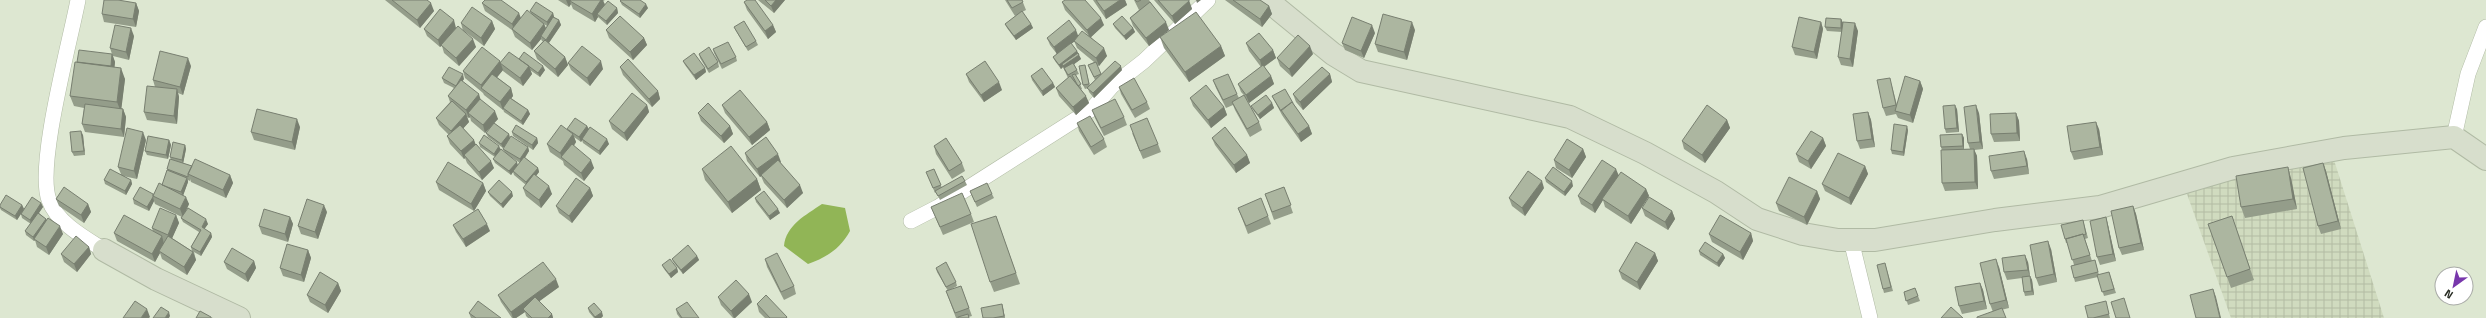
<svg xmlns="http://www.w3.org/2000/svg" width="2486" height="318" viewBox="0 0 2486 318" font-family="'Titillium Web',sans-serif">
<defs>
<pattern id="industrial-grid" width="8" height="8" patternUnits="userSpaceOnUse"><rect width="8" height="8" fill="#d0dbbf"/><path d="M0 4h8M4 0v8" fill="none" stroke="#b3bca4"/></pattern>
</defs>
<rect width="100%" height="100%" fill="#dde7d1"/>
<path fill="url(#industrial-grid)" d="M2334 160 2384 318H2231L2187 194 2234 172Z"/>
<path fill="#91b556" d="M822 204 845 208 850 231C840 249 827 257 808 264L784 246C786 225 806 215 822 204Z"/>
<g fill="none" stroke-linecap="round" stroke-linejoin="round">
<defs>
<path id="street" d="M78 0C70 42 36 166 49 200 57 223 85 238 104 250
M2454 137 2468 74 2486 27
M911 221 938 207 1092 109 1112 86 1144 61 1208 0
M1851 240 1870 318"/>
<path id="secondary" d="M1267 0 1333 54 1361 71 1570 117 1645 153 1716 192 1757 219 1803 234 1838 240H1875L1995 220 2100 207 2233 168 2344 148 2454 137 2486 159
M104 250 156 279 239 318"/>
</defs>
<use href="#street" stroke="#b0baa4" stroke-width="16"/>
<use href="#secondary" stroke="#b0baa4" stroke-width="24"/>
<use href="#street" stroke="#fff" stroke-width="15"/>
<use href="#secondary" stroke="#d7decc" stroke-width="22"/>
</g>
<path fill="#949d8a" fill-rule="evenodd" d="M385 0H427L434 11 420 28Z
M558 0H605L603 1 605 4 617 8 618 13 607 25 598 17 595 22 573 9 571 4 569 7Z
M758 0H785L774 13Z
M1005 0H1022L1026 10 1022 12 1031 24 1033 28 1016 40 1007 28 1005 24 1020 13 1015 16Z
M1093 0H1125L1127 5 1106 19Z
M1134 0H1149L1169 30 1149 46 1133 26 1130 18 1139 10Z
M1154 0H1189L1192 9 1175 24Z
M1225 0H1260L1269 6 1272 14 1262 27Z
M620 1 648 8 640 18 622 5Z
M744 2 773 25 776 32 768 39 747 10Z
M1062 2 1104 25 1091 37 1107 56 1099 66 1096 64 1101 74 1122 70 1094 98 1089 92 1088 88 1085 89 1083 85 1085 65 1090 86 1095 80 1088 65 1094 62 1077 48 1074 41 1071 44 1077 51 1081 59 1074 64 1079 74 1076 75 1082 89H1081L1089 103 1076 115 1059 96 1056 88 1068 78 1063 67 1061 69 1055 61 1053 57 1057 54 1050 45 1047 38 1078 35H1088L1065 10Z
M136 3 139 11 136 27 104 22 102 14Z
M482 3 521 18 531 13 530 11 553 13 554 17 559 20 561 25 549 43 565 57 568 65 558 77 537 59 534 51 543 41H542L541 39 532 50 515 37 512 30 485 11ZM544 24 547 26 546 28Z
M1841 19 1843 23 1858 31 1853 67 1841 65 1838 57 1842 32 1827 31 1825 27Z
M492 21 495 29 484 46 464 31 476 47 459 66 444 53 442 46 440 47 427 36 424 29 456 28 463 31 461 23Z
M1821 22 1823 29 1817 59 1795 55 1792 47Z
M1113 24 1133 28 1135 32 1126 40 1115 28Z
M734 27 756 41 758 45 748 51 736 31Z
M606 30 644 38 647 45 633 60 609 38Z
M1415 30 1407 60 1378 52 1375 44Z
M1375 33 1364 58 1345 50 1342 43Z
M134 36 129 60 113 56 115 62 114 67 125 79 121 108 123 109 126 117 124 137 85 132 82 124 84 108 74 106 70 96 77 62 112 54 110 48Z
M1160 37 1221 46 1225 56 1189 82 1164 48Z
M1246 43 1273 50 1276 58 1264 67 1271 76 1274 84 1249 103 1244 96 1259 122 1262 130 1250 137 1235 110 1233 105 1226 108 1216 88 1213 80 1237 94 1239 98 1244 95 1241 92 1238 84 1261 67 1249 51Z
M713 49 736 57 737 61 722 69 714 53Z
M699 54 718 62 719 67 709 73 700 58Z
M1313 54 1292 77 1280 66 1277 58Z
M519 59 545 70 540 77 530 70 532 74 523 86 503 71V70L497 77 511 88 513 96 511 98 528 110 530 114 523 125 504 112 503 109V110L484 95 483 93 465 78 463 71 500 61 501 63Z
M683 61 705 68 706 72 696 80 685 65Z
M568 63 603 69 590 86 571 70Z
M191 66 183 95 178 93 179 97 177 124 147 120 144 112 155 87 153 80Z
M620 67 658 91 660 99 652 107 623 75Z
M966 74 1002 90 984 102 969 82Z
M1330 74 1332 82 1303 110 1296 102 1293 94Z
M1031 76 1053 83 1055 87 1043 96 1032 80Z
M442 78 464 79 462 81 480 99 498 119 494 123 509 134 510 138 528 147 529 151 525 158 538 168 539 172 536 176 552 194 541 208 526 196 523 188 526 185 514 175 513 172 511 175 495 163 493 159 495 157 480 147 479 143 501 149 505 152 503 149 507 142 503 148 488 137 486 133 493 124 485 133 471 121 470 117 469 118 467 117 469 122 463 128 474 140 475 145 494 168 482 180 467 163 465 158 464 159 450 144 447 136 449 135 439 125 436 118 450 102 448 96 454 88 444 83ZM508 155 520 163 518 165Z
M1920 81 1923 89 1913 123 1898 118 1896 114 1886 116 1883 108 1892 86 1897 105Z
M1119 87 1147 102 1150 109 1135 118 1121 94Z
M1272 96 1293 103 1309 126 1312 134 1301 142 1284 118 1282 115 1274 100Z
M1190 98 1224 107 1227 115 1211 128 1193 106Z
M1272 103 1274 108 1260 119 1253 110 1251 106Z
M647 105 649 112 627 141 612 129 609 121Z
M722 105 767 122 770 130 752 145 725 113Z
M1957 109 1959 132 1946 133 1945 129Z
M1092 110 1124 117 1127 125 1104 136 1095 118Z
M1868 112 1871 120 1875 147 1860 149 1857 141Z
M698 113 730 126 733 134 724 143 701 121Z
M1979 113 1983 149 1974 150 1977 156 1978 189 1945 191 1942 183V150L1941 147 1962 134 1964 138V149H1970L1968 143Z
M2016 113 2019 121 2020 141 1994 142 1991 134Z
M1727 120 1730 128 1705 163 1684 149 1682 141Z
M1077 123 1104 139 1107 147 1094 155 1079 131Z
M587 126 589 129 609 144 600 155 583 143 582 140 581 142 574 137 576 142 574 146 594 168 584 181 564 165 563 161 550 152 547 144 568 130 567 129Z
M300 127 295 150 254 140 251 132Z
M2099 129 2103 155 2074 160 2071 152Z
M1908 130 1904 156 1892 154 1891 150Z
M512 132 537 138 538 143 533 150 513 136Z
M1132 133 1158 144 1161 152 1143 159Z
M83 135 85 155 74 156 72 152Z
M1212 138 1247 155 1250 163 1236 173 1215 145Z
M1823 138 1826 146 1811 169 1799 162 1796 154Z
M146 140 137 179 123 176 131 180 132 184 126 195 105 184 104 180 121 174 118 167Z
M169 140 171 145 168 159 147 155 145 151Z
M185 145 186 149 183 163 192 166 230 175 233 183 226 198 191 182 190 179V181L188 180V182L183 195 189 204 186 211 208 224 204 229 211 233 212 237 201 256 194 252 196 260 187 275 162 259 160 253 155 262 117 241 114 233 153 231 152 228 176 215 179 223 172 238 192 251 191 247 199 232 183 222 181 218 182 217 155 204 154 201 149 211 134 204 133 199 153 194 162 185 171 159 170 157Z
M934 146 962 163 965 171 952 179 936 154Z
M1583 149 1586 157 1572 178 1556 168 1554 160Z
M745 153 781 162H780L803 193 787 208 764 183 761 176 760 177 747 161Z
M2027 159 2029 174 1994 179 1991 171Z
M2323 163 2326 171 2341 229 2321 234 2318 226Z
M1865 166 1868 174 1851 205 1825 191 1822 184Z
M702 169 757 179 761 190 732 213 705 180Z
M934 169 942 188 965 181 967 185 940 200 936 192 935 193 928 176Z
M1618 175 1646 189 1649 196 1631 224 1605 207 1603 200 1595 213 1581 204 1578 196Z
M1545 178 1573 186 1565 196 1546 182Z
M2291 178 2297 209 2245 218 2241 207Z
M436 182 483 183 486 191 474 211 439 190Z
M1284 187 1293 213 1274 220 1265 194Z
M590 188 593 196 572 223 559 213 556 206Z
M1544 188 1525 216 1512 206 1509 198Z
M970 191 992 194 994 198 977 207Z
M1817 191 1820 199 1807 225 1779 211 1776 203Z
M488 192 513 196 503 208 490 196Z
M755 198 780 213 770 220 756 202Z
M56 199 88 204 91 212 84 223 59 206Z
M41 203 43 207 39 213 63 234 49 255 37 247 35 240 34 241 26 235 25 231 31 224 22 218 21 214 17 220 1 210 0 208V205H22L24 209Z
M2133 206 2136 214 2144 250 2122 255 2119 248Z
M931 207 971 214 974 222 943 235Z
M1238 208 1268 216 1271 224 1248 234Z
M1642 208 1672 211 1675 219 1668 230 1645 216Z
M327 212 318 239 301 234 298 226Z
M996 216 1020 284 994 292 990 282Z
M2232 216 2254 280 2231 288 2208 224Z
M290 217 293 224 288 242 262 234 259 226Z
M2106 217 2108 225 2116 261 2100 265 2097 257Z
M2083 220 2088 238 2085 239 2092 261 2095 260 2099 275 2109 272 2116 293 2104 296 2098 277 2075 282 2074 278V265L2068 243H2066L2065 239Z
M453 225 490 231 466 247 456 232Z
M1751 233 1753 241 1743 260 1712 242 1709 234Z
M89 247 91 254 77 272 64 262 61 254Z
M2051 249 2057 282 2039 286 2036 278Z
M308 250 311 258 304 282 283 276 280 268Z
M1699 251 1723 254 1725 258 1719 267 1700 255Z
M1655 253 1658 261 1640 290 1622 279 1619 271Z
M697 256 699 260 683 274 674 263 672 259Z
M765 259 794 286 796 294 784 300 767 267Z
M254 261 256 268 248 282 227 269 224 262Z
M2028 262 2030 276 2032 280 2034 295 2025 296 2024 292 2022 278 2007 280 2004 272Z
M1885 263 1893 291 1884 293 1883 289Z
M662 265 677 268 678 272 671 278 664 269Z
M1999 267 2009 308 1993 312 1990 304Z
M936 268 956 282 957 286 948 291 937 272Z
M338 283 341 291 328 313 310 302 307 295Z
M1980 283 1983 290 1987 309 1962 314 1959 306Z
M961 286 972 316 968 317 969 318H956L946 291Z
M559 287 539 301 552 314 553 318H528L526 316 525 312 516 318H512L501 302 498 295Z
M1915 288 1920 301 1908 305 1904 292Z
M718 297 752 302 735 318H733L721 305Z
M757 304 788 318H765L759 312Z
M1002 304 1003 308 1005 318H983Z
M2107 306 2110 318H2088Z
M588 308 603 316 601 318H594L589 312Z
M676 309 699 318H680L677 314Z
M469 313 501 318H471Z"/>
<path fill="#787f70" d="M566 0H574L570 1 571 4 569 7Z
M601 0H603L605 6 597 14 598 17 595 22 592 14Z
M776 0H785L774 13 771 6Z
M1120 0H1125L1127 5 1106 19 1104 11Z
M1196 0H1201L1197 3Z
M1189 1 1192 9 1175 24 1172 16Z
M136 3 139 11 136 27 133 19Z
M431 3 434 11 420 28 417 20Z
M646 4 648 8 640 18 639 14Z
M1269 6 1272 14 1262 27 1260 19Z
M617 8 618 13 607 25 606 21Z
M519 13 522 21 515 32 512 24Z
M553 13 554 17 548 26 547 22Z
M1101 18 1104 25 1090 38 1087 30Z
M1841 19 1843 23 1842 32 1841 28Z
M454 20 456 28 440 47 438 40Z
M559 20 561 25 548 44 546 40Z
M492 21 495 29 484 46 481 38Z
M1166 22 1169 30 1149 46 1146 38Z
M1412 22 1415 30 1407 60 1404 52Z
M1821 22 1823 29 1817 59 1814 52Z
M1855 23 1858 31 1853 67 1850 59Z
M544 24 547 31 541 36V39L532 50 530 43Z
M1031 24 1033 28 1016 40 1014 36Z
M773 25 776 32 768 39 765 31Z
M1372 25 1375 33 1364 58 1361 51Z
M131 28 134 36 129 60 126 52Z
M1133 28 1135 32 1126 40 1124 36Z
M1076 30 1079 38 1057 55 1054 47Z
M644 38 647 45 633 60 630 52Z
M473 39 476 47 459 66 456 58Z
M1221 46 1225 56 1189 82 1185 72Z
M1310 46 1313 54 1292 77 1289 69Z
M1104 48 1107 56 1099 66 1096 58Z
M1273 50 1276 58 1262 68 1260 60Z
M1077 51 1081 59 1065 71 1062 64 1063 67 1061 69 1059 65Z
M112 54 115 62 114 74 111 66Z
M565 57 568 65 558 77 555 69Z
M188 58 191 66 183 95 180 87Z
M500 61 503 70 486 91 482 88 481 85Z
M601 61 603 69 590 86 587 78Z
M529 66 532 74 523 86 520 78Z
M543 66 545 70 540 77 538 73Z
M1121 66 1122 70 1094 98 1093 93Z
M121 68 125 79 121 112 117 102Z
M705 68 706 72 696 80 694 75Z
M463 74 464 79 457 90 456 86Z
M1330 74 1332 82 1303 110 1300 102Z
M1271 76 1274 84 1249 103 1246 95Z
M1920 81 1923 89 1913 123 1910 115Z
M999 82 1002 90 984 102 981 95Z
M1053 83 1055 87 1043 96 1042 91Z
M511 88 513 96 503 110 500 102Z
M177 89 179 97 177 124 174 116Z
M658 91 660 99 652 107 649 99Z
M479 94 481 101 468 113 470 117 469 118 466 110Z
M1086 96 1089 103 1076 115 1073 107Z
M1272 103 1274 108 1260 119 1258 115Z
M647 105 649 112 627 141 624 133Z
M1955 105 1957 109 1959 132 1957 128Z
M1976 105 1979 113 1983 149 1980 142Z
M1224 107 1227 115 1211 128 1208 120Z
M123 109 126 117 124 137 121 129Z
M528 110 530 114 523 125 521 121Z
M495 111 498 119 485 133 483 125Z
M1868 112 1871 120 1875 147 1872 139Z
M2016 113 2019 121 2020 141 2017 133Z
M466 114 469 122 454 139 451 131Z
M297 119 300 127 295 150 292 142Z
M1727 120 1730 128 1705 163 1702 155Z
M767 122 770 130 752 145 749 137Z
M2096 122 2099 129 2103 155 2100 147Z
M587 126 589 130 581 142 579 137Z
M730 126 733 134 724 143 721 136Z
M1309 126 1312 134 1301 142 1298 134Z
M1907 126 1908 130 1904 156 1903 152Z
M81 131 83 135 85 155 84 151Z
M143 132 146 140 137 179 134 171Z
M509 134 510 139 503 148 501 144Z
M573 134 576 142 564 159 562 157 560 153Z
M1962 134 1964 138V150L1963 146Z
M537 138 538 143 533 150 532 145Z
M1823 138 1826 146 1811 169 1808 161Z
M607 139 609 144 600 155 599 151Z
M169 140 171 145 168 159 166 155Z
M474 140 477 148 464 155 465 158 464 159 461 151Z
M185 145 186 149 183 164 182 160Z
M499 146 501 150 496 158 494 154Z
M528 147 529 151 521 163 520 159Z
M1583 149 1586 157 1572 178 1569 170Z
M1974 149 1977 156 1978 189 1975 182Z
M2024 151 2027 159 2029 174 2027 166Z
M778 154 781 162 760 177 757 169Z
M1247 155 1250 163 1236 173 1234 165Z
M591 160 594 168 584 181 581 173Z
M491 161 494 168 482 180 479 172Z
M517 162 518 166 513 171V172L511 175 509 171Z
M2323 163 2326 171 2341 229 2338 221Z
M1865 166 1868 174 1851 205 1849 198Z
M2288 167 2291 178 2297 209 2293 199Z
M538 168 539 172 528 186 526 182Z
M1616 169 1619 176 1602 199 1603 200 1595 213 1592 205Z
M230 175 233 183 226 198 223 190Z
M187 178 188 182 183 196 181 192Z
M757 179 761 190 732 213 728 202Z
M131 180 132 184 126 195 125 191Z
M1542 181 1544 188 1525 216 1522 208Z
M1572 181 1573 186 1565 196 1564 192Z
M483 183 486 191 474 211 471 204Z
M800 185 803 193 787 208 784 200Z
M549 186 552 194 541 208 539 200Z
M590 188 593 196 572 223 569 216Z
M1646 189 1649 196 1631 224 1628 216Z
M1817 191 1820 199 1807 225 1804 217Z
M512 192 513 196 503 208 501 204Z
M153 197 154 201 149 211 147 207Z
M186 197 189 204 183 217 180 209Z
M41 203 43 207 31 224 30 220Z
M88 204 91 212 84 223 81 215Z
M22 205 24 209 17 220 15 216Z
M324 205 327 212 318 239 315 232Z
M2133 206 2136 214 2144 250 2141 243Z
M778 209 780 213 770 220 769 216Z
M1672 211 1675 219 1668 230 1665 222Z
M176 215 179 223 170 243 168 235Z
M290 217 293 224 288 242 285 234Z
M2106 217 2108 225 2116 261 2113 254Z
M46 219 48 224 34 239 35 240 34 241 33 237Z
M206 219 208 224 203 231 202 227Z
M487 224 490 231 466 247 463 239Z
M60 226 63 234 49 255 46 247Z
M211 233 212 237 201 256 200 252Z
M1751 233 1753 241 1743 260 1740 252Z
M162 236 164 244 159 251 160 253 155 262 152 254Z
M2048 241 2051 249 2057 282 2054 274Z
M89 247 91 254 77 272 74 264Z
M308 250 311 258 304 282 301 275Z
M193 252 196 260 187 275 184 267Z
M1655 253 1658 261 1640 290 1637 282Z
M1723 254 1725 258 1719 267 1717 263Z
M2025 255 2028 262 2030 277 2028 270Z
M697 256 699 260 683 274 681 270Z
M1996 259 1999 267 2009 308 2006 300Z
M254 261 256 268 248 282 245 274Z
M677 268 678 272 671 278 669 274Z
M2030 276 2032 280 2034 295 2032 291Z
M556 279 559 287 526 311 523 309 525 312 516 318H513L511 312Z
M338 283 341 291 328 313 325 305Z
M1980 283 1983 290 1987 309 1984 301Z
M2213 289 2216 297 2221 318H2220Z
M749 294 752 302 735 318H734L731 311Z
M1002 304 1003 308 1005 318 1004 316Z
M147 309 150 317 149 318H141Z
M169 312 170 316 169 318H165Z
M602 312 603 316 601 318H595V317Z
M552 314 553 318H548Z"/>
<path fill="#acb6a0" stroke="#787f70" d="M104 0H118L136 3 133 19 102 14Z
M392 0H427L431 3 417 20Z
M485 0H501L519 13 512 24 482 3Z
M571 0H601L592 14 570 1Z
M621 0H640L646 4 639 14 620 1Z
M747 0H755L773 25 765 31 744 2Z
M765 0H776L771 6Z
M1007 0H1022L1023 2 1012 8Z
M1065 0H1085L1101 18 1087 30 1062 2Z
M1096 0H1120L1104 11Z
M1135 0H1141L1137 2Z
M1158 0H1189V1L1172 16Z
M1233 0H1260L1269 6 1260 19Z
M608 1 617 8 606 21 597 14Z
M536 2 553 13 547 22 530 11Z
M1150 2 1166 22 1146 38 1130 18Z
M472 7 492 21 481 38 461 23Z
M440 9 454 20 438 40 424 29Z
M527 10 544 24 530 43 512 29Z
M1022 11 1031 24 1014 36 1005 24Z
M1196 12 1221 46 1185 72 1160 37Z
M1383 14 1412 22 1404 52 1375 44Z
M620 16 644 38 630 52 606 30Z
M1122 16 1133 28 1124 36 1113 24Z
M553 17 559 20 546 40 541 36Z
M1352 17 1372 25 1361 51 1342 43Z
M1799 17 1821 22 1814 52 1792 47Z
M1826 18 1841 19V28L1825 27Z
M1069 20 1076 30 1054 47 1047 38Z
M744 21 756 41 746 47 734 27Z
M1843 22 1855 23 1850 59 1838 57Z
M115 25 131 28 126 52 110 48Z
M458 26 473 39 456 58 441 45Z
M1082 31 1104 48 1096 58 1074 41Z
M1259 33 1273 50 1260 60 1246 43Z
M1298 35 1310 46 1289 69 1277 58Z
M545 40 565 57 555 69 534 51Z
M728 42 736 57 721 64 713 49Z
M1071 43 1077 51 1059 65 1053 57Z
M582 46 601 61 587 78 568 63Z
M482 47 500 61 481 85 463 71Z
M709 47 718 62 708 69 699 54Z
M79 50 112 54 111 66 77 62Z
M160 51 188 58 180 87 153 80Z
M509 52 529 66 520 78 500 63Z
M524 52 543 66 538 73 519 59Z
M694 53 705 68 694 75 683 61Z
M1078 53 1079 55 1063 66 1062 64Z
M628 59 658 91 649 99 620 67Z
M985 61 999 82 981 95 966 74Z
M1115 61 1121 66 1093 93 1087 88Z
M75 62 121 68 117 102 70 96Z
M1096 62 1101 74 1094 77 1088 65Z
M1073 63 1077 70 1068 75 1064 68Z
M1085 65 1089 84 1083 85 1079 66Z
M1263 65 1271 76 1246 95 1238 84Z
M449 67 463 74 456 86 442 78Z
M1322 67 1330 74 1300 102 1293 94Z
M1042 68 1053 83 1042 91 1031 76Z
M492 74 511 88 500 102 481 88Z
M1075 74 1081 84 1078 86 1072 75Z
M1228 74 1237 94 1223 100 1213 80Z
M1070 76 1086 96 1073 107 1056 88Z
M1905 76 1920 81 1910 115 1895 111Z
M1134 78 1147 102 1132 110 1119 87Z
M1890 78 1896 105 1883 108 1877 80Z
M461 80 479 94 466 110 448 96Z
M1206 85 1224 107 1208 120 1190 98Z
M147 86 177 89 174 116 144 112Z
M1285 89 1293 103 1292 102 1281 111 1272 96Z
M740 90 767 122 749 137 722 105Z
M632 93 647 105 624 133 609 121Z
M1244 95 1259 122 1247 129 1232 102Z
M1266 95 1272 103 1258 115 1251 106Z
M510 98 528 110 521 121 503 108Z
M480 99 495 111 483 125 468 113Z
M1115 99 1124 117 1101 128 1092 110Z
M452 101 466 114 451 131 436 118Z
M1292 102 1309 126 1298 134 1281 110Z
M708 103 730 126 721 136 698 113Z
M85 104 123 109 121 129 82 124Z
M1707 105 1727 120 1702 155 1682 141Z
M1955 105 1957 128 1945 129 1943 106Z
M1976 105 1980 142 1968 143 1964 107Z
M257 109 297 119 292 142 251 132Z
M1868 112 1872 139 1857 141 1853 114Z
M2016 113 2017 133 1991 134 1990 114Z
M1090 116 1104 139 1091 147 1077 123Z
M575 118 587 126 579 137 567 129Z
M1147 118 1158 144 1140 151 1130 125Z
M2096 122 2100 147 2071 152 2067 126Z
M494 123 509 134 501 144 486 133Z
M1894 124 1907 126 1903 152 1891 150Z
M460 125 474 140 461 151 447 136Z
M516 125 537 138 532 145 512 132Z
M561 125 573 134 560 153 547 144Z
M590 127 607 139 599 151 582 139Z
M1225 127 1247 155 1234 165 1212 138Z
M127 128 143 132 134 171 118 167Z
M81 131 84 151 72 152 70 132Z
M1811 131 1823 138 1808 161 1796 154Z
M1962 134 1963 146 1941 147 1940 135Z
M484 135 499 146 494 154 479 143Z
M148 136 169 140 166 155 145 151Z
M511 136 528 147 520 159 503 149Z
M766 137 778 154 757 169 745 153Z
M946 138 962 163 949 171 934 146Z
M1567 139 1583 149 1569 170 1554 160Z
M173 142 185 145 182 160 170 157Z
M476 144 491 161 479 172 464 155Z
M572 144 591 160 581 173 561 157Z
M731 146 757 179 728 202 702 169Z
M501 149 517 162 509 171 493 159Z
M1974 149 1975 182 1942 183 1941 150Z
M2024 151 2027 166 1991 171 1989 156Z
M1838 153 1865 166 1849 198 1822 184Z
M524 157 538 168 526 182 513 171Z
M170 159 192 166 188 174V177L167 169Z
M195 159 230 175 223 190 188 174Z
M778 160 800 185 784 200 761 175Z
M1602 160 1616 169 1592 205 1578 196Z
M448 162 483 183 471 204 436 182Z
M2323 163 2338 221 2318 226 2303 168Z
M1553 167 1572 181 1564 192 1545 178Z
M2288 167 2293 199 2241 207 2236 176Z
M110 169 131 180 125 191 104 180Z
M934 169 941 185 933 188 926 172Z
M167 170 187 178 181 192 162 185Z
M1528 171 1542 181 1522 208 1509 198Z
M1621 172 1646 189 1628 216 1602 199Z
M534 174 549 186 539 200 523 188Z
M962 176 965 181 938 196 935 191Z
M1789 177 1817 191 1804 217 1776 203Z
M576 178 590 188 569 216 556 206Z
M499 180 512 192 501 204 488 192Z
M159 183 186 197 180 209 153 196Z
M987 183 992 194 975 202 970 191Z
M64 187 88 204 81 215 56 199Z
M140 187 153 194V197L147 207 133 199Z
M1284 187 1291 205 1272 212 1265 194Z
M764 191 778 209 769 216 755 198Z
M962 193 971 214 940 227 931 207Z
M6 195 22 205 15 216 0 207V205Z
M32 197 41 203 30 220 21 214Z
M1649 197 1672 211 1665 222 1642 208Z
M1261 198 1268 216 1246 226 1238 208Z
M307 199 324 205 315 232 298 226Z
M2133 206 2141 243 2119 248 2111 211Z
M160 208 176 215 168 235 152 228Z
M188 208 206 219 202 227 211 233 200 252 191 247 201 230 181 218Z
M264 209 290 217 285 234 259 226Z
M478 209 487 224 463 239 453 225Z
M38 213 46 219 33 237 25 231Z
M124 215 162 236 152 254 114 233Z
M1720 215 1751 233 1740 252 1709 234Z
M996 216 1016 273 990 282 971 224Z
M2232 216 2250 269 2227 277 2208 224Z
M2106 217 2113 254 2097 257 2090 221Z
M48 218 60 226 46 247 34 239Z
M2083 220 2086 234 2084 235 2083 234 2065 239 2061 225Z
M2083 234 2090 255 2072 260 2066 239Z
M76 236 89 247 74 264 61 254Z
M168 236 193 252 184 267 159 251Z
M2048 241 2054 274 2036 278 2030 245Z
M1636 242 1655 253 1637 282 1619 271Z
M1705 242 1723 254 1717 263 1699 251Z
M287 244 308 250 301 275 280 268Z
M688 245 697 256 681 270 672 259Z
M232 248 254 261 245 274 224 262Z
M777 253 794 286 781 292 765 259Z
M2025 255 2028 270 2004 272 2002 258Z
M670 259 677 268 669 274 662 265Z
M1996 259 2006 300 1990 304 1980 263Z
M2095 260 2098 272 2074 278 2071 266Z
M543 262 556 279 511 312 498 295Z
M946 262 956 282 946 287 936 268Z
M1885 263 1891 287 1883 289 1877 265Z
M320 272 338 283 325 305 307 295Z
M2109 272 2114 289 2102 292 2097 275Z
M2030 276 2032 291 2024 292 2022 277Z
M736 280 749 294 731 311 718 297Z
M1980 283 1984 301 1959 306 1955 287Z
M961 286 969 308 955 313 946 291Z
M1915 288 1918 296 1906 301 1904 292Z
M2213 289 2220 318H2196L2190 295Z
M766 295 787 317 786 318H770L757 304Z
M535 297 552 314 548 318H532L523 309Z
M2124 298 2130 318H2116L2111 302Z
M135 301 147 309 141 318H123Z
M478 301 501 318H476L469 313Z
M2106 301 2109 314 2093 318H2088L2085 306Z
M687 302 699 318H682L676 309Z
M594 303 602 312 595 317 588 308Z
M1002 304 1004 316 993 318H983L981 308Z
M161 307 169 312 165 318H153Z
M1951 307 1963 318H1941Z
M2002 308 2006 318H1977V317Z
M200 311 211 317V318H196Z
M968 314 969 318H958V317Z"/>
<g transform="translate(2454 286) rotate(213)"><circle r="19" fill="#ffffff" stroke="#a9aba7"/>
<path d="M0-3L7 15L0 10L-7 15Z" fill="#7837ac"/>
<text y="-6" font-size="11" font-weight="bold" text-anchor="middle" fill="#292d24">N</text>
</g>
</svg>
